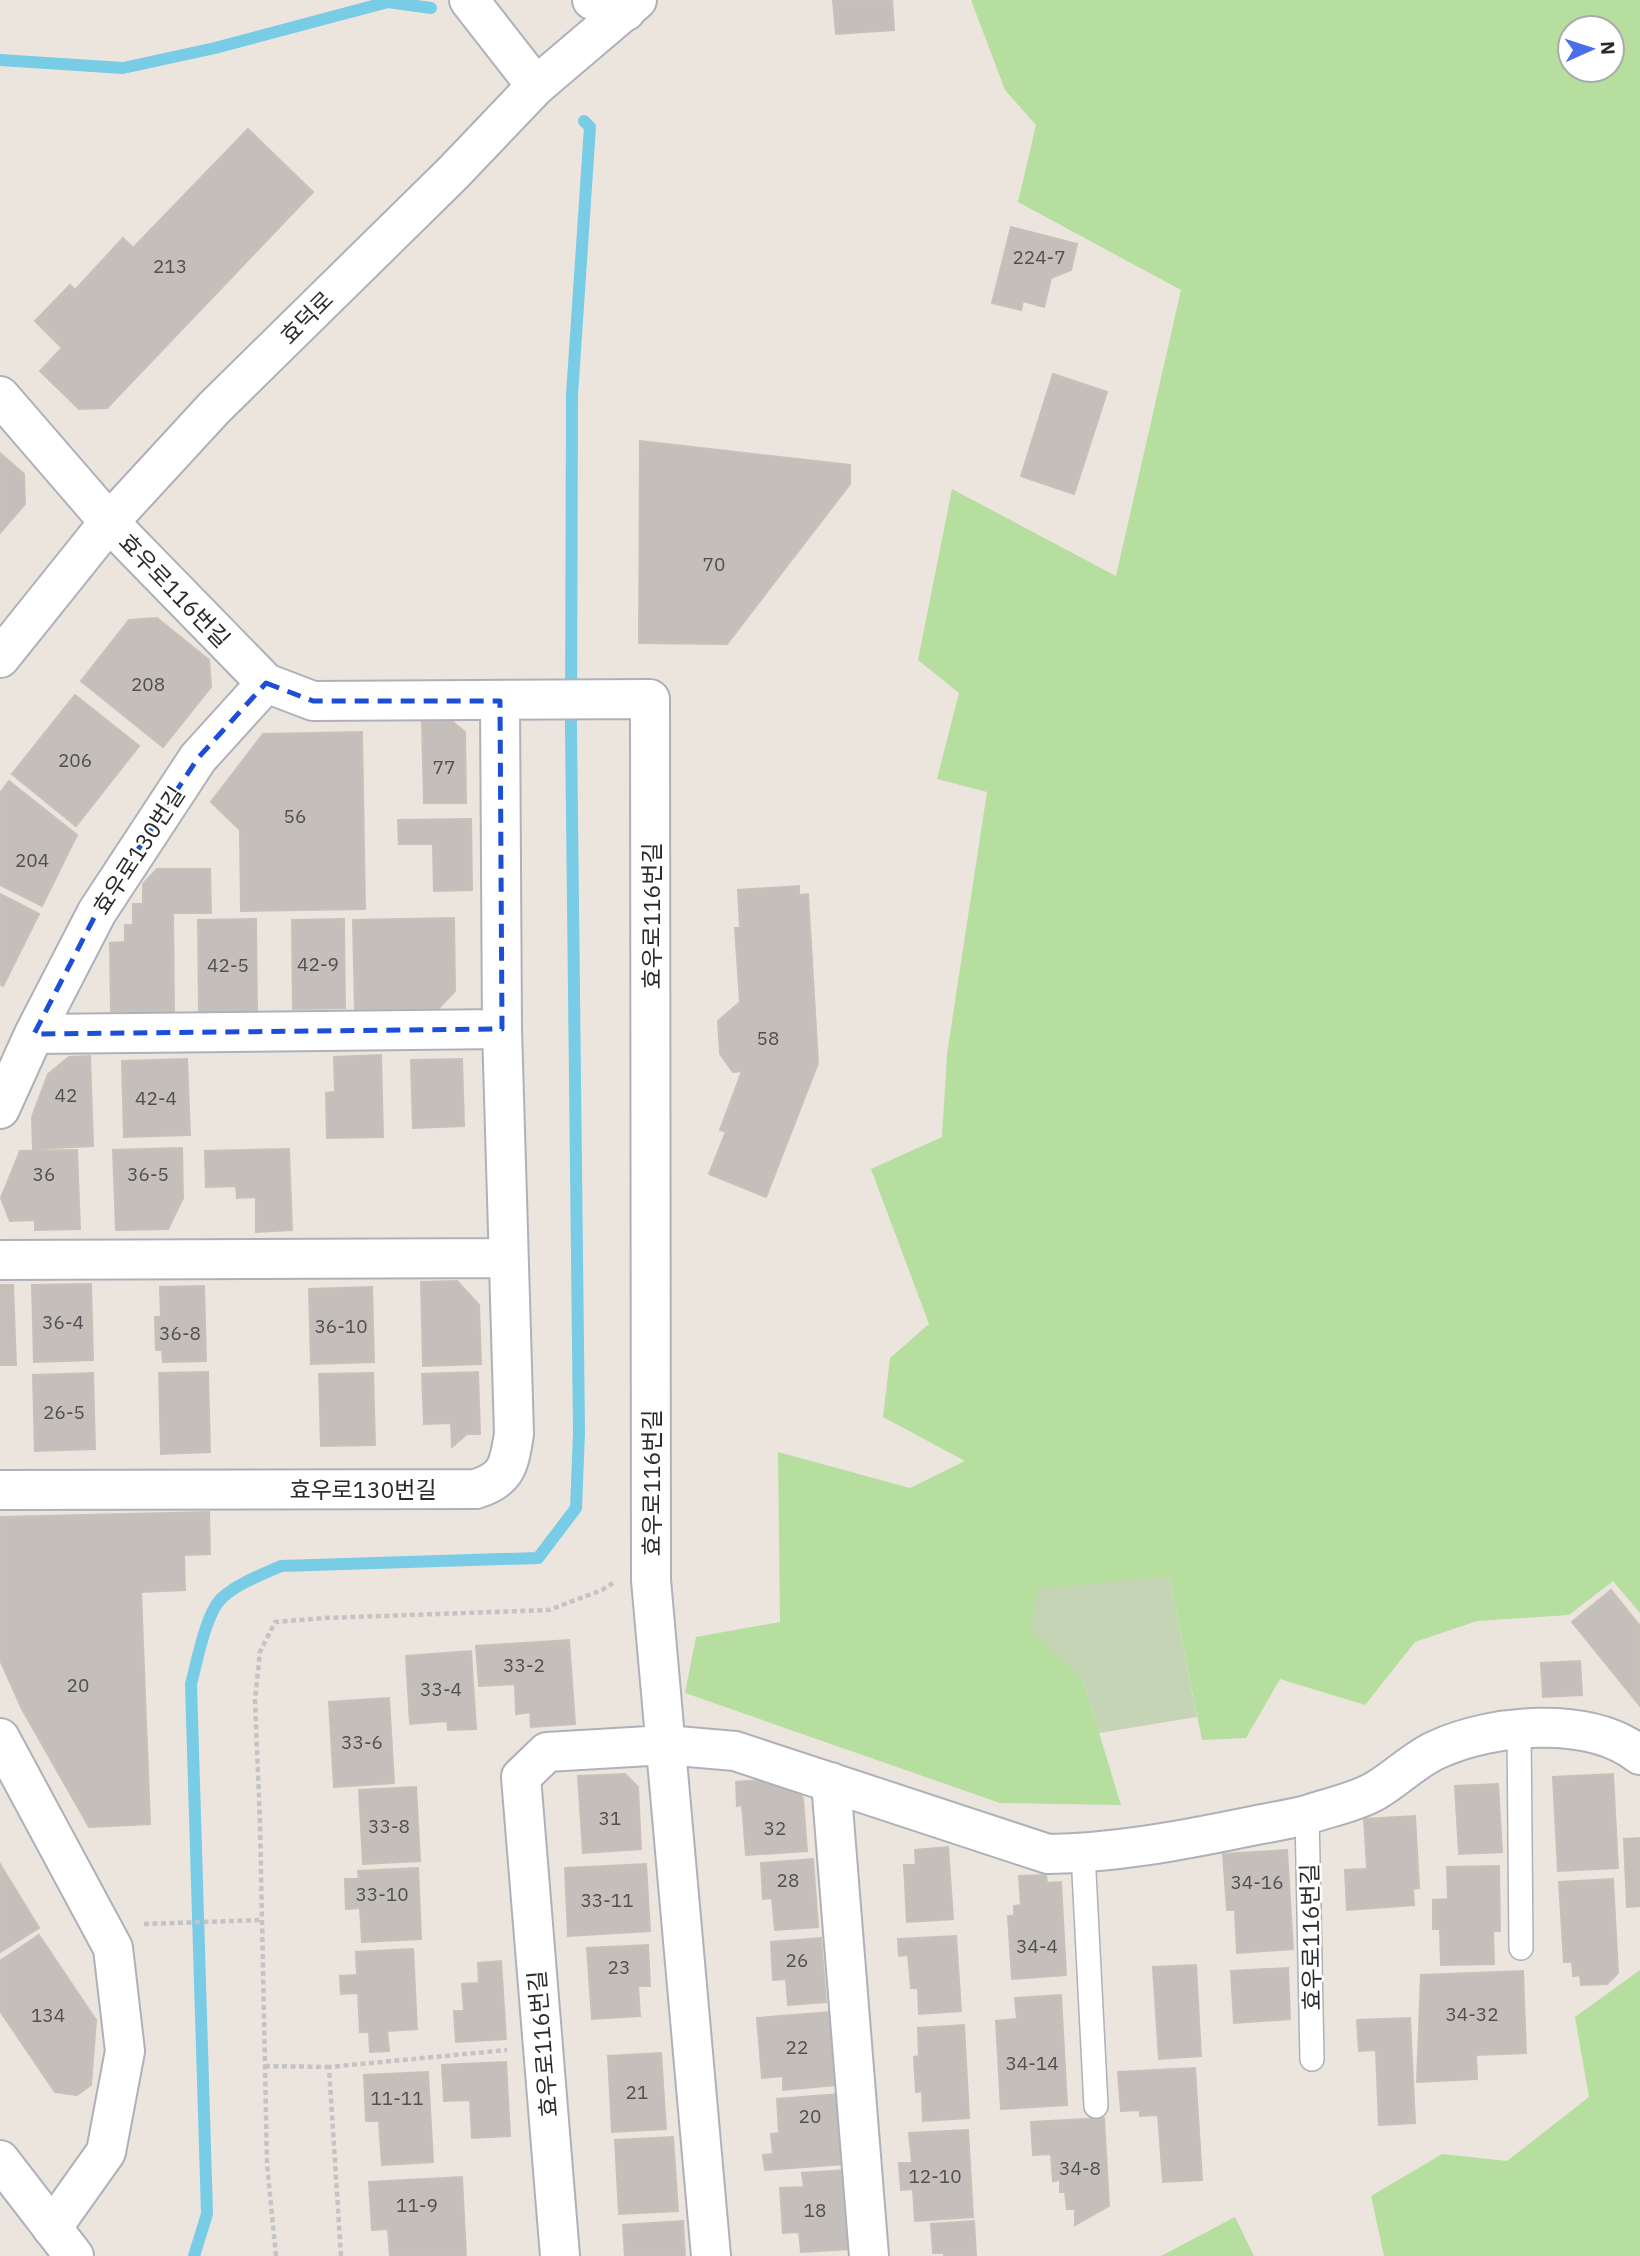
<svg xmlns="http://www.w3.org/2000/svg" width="1640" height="2256" viewBox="0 0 1640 2256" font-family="'IBM Plex Sans','Noto Sans KR',sans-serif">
<rect width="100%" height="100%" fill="#ece5de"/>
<path fill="#b6de9e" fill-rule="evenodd" d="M971 0H1640V1613L1613 1581 1569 1615 1477 1621 1415 1642 1365 1705 1280 1679 1246 1738 1202 1740 1169 1576 1032 1630 1083 1680 1121 1805 1000 1803 685 1693 696 1637 780 1622 778 1452 910 1488 965 1461 883 1417 890 1358 929 1324 871 1169 942 1137 947 1054 987 792 937 779 959 693 918 660 952 489 1116 576 1181 290 1018 202 1036 125 1005 90ZM1570 28H1612V70H1570Z
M1640 1970V2256H1384L1371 2196 1442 2154 1507 2161 1589 2097 1575 2017Z
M1235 2217 1254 2256H1161Z"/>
<path fill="#c6d4b6" d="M1169 1576 1197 1717 1099 1733 1083 1680 1031 1630 1038 1589Z"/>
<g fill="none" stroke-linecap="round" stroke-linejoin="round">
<path stroke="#79cce6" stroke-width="12" d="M0 60 123 68 215 48 388 2 431 8
M194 2256 207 2214 191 1684C197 1662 206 1611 223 1597 239 1583 261 1575 281 1566L538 1558 576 1508 579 1433 571 728 572 395 590 127 584 121"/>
</g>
<path fill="#c4bfba" stroke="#c7c1b8" stroke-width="2" d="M833 0H892L894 30 836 34Z
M248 129 313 192 107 408 79 409 40 371 62 348 35 321 70 285 75 290 123 238 133 248Z
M1011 227 1077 244 1071 270 1051 278 1044 307 1023 301 1021 310 992 303Z
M1053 374 1107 392 1074 494 1021 476Z
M640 441 850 465V484L727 644 639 643Z
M0 453 24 474 25 504 0 533Z
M157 618 209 660 211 687 163 747 81 681 129 620Z
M75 695 139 746 76 826 12 774Z
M422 722H453L465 732 466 803H424Z
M362 732 365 909 241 911 240 830 211 802 263 734Z
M9 781 77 835 42 906 0 885V793Z
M471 819 472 890 434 891 433 844H399L398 820Z
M157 869H210L211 913H173L174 1011H111L110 943 125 942V925H133V904H143V884Z
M799 886V895L808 894 818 1063 766 1197 709 1174 726 1132 720 1130 742 1071 733 1072 720 1054 718 1021 740 1002 735 928H740L738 890Z
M0 894 39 914 3 986 0 984Z
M454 918 455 991 439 1008 355 1010 353 920Z
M256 919 257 1011 199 1012 198 920Z
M344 919 345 1008 293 1009 292 920Z
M381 1055 383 1137 327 1138 326 1093 335 1092 334 1057Z
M90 1056 93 1146 33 1149 32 1117 48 1074 69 1057Z
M187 1059 190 1135 124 1137 122 1061Z
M462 1059 464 1126 413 1128 411 1060Z
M182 1148 183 1198 168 1229 116 1230 113 1150Z
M289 1149 292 1230 256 1232V1197L237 1198 236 1186 206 1187 205 1151Z
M77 1150 80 1229 35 1230V1220L10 1221 1 1198 20 1151Z
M457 1281 479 1305 481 1364 423 1366 421 1282Z
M91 1284 93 1360 34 1362 32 1285Z
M0 1285H13L16 1365H0Z
M204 1286 206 1361 163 1362 162 1350H156L155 1317H161L160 1287Z
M372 1287 374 1362 311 1364 309 1289Z
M208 1372 210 1452 161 1454 159 1373Z
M478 1372 480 1434H467L452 1447 451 1423 424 1424 422 1374Z
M93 1373 95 1449 35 1451 33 1375Z
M373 1373 375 1445 321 1446 319 1374Z
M209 1512 210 1554 184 1555 185 1590 141 1592 150 1824 89 1827 22 1709 0 1660V1517Z
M1611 1590 1640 1626V1706L1572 1622Z
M569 1640 575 1724 531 1727 530 1712 516 1714 515 1684 479 1686 476 1646Z
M471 1651 476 1729 448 1730 447 1721 410 1724 406 1656Z
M1580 1661 1582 1695 1543 1697 1541 1663Z
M389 1698 394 1783 334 1787 329 1702Z
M625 1774 638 1787 641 1849 583 1853 578 1776Z
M1613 1774 1618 1868 1558 1871 1553 1777Z
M791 1778 803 1799 807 1851 746 1855 742 1805 737 1806 736 1782Z
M1498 1784 1502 1852 1459 1854 1455 1786Z
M416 1787 420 1861 363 1864 359 1790Z
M1415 1816 1419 1888 1413 1889 1414 1905 1347 1910 1345 1870 1367 1869 1364 1819Z
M1640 1838V1906L1627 1907 1624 1839Z
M948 1847 953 1919 907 1922 904 1865H916L915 1850Z
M1287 1850 1293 1949 1237 1953 1235 1910H1227L1223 1854Z
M813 1859 818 1927 775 1930 772 1898 763 1899 761 1863Z
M0 1864 39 1928 0 1952Z
M646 1864 650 1931 568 1936 565 1868Z
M1499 1866 1500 1931H1493L1494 1964 1441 1965 1440 1929H1433V1900L1448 1899 1447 1867Z
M418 1868 421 1939 362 1942 360 1908 346 1909 345 1879H359L358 1871Z
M1046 1875 1047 1883 1061 1882 1066 1975 1012 1979 1008 1916H1014V1906L1021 1905 1019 1876Z
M1613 1879 1618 1973 1607 1984 1581 1985 1580 1975 1573 1976 1572 1962H1564L1559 1882Z
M39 1935 96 2020 91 2085 77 2095 55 2092 0 2011V1961Z
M956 1936 961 2011 919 2014 918 1988H911L908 1955 899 1956 898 1939Z
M821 1938 826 2002 788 2005 786 1979 773 1980 771 1942Z
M648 1945 650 1986H638L640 2016 592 2019 587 1948Z
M413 1949 417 2029 387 2031 389 2051 370 2052 369 2032H360L358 1993 341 1994 340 1976 357 1975 356 1952Z
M501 1961 506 2039 456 2042 454 2011H464L462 1984 479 1983 478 1963Z
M1196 1965 1201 2056 1159 2059 1153 1967Z
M1288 1968 1290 2019 1234 2023 1231 1971Z
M1523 1971 1526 2053 1476 2055 1477 2079 1417 2082 1421 1975Z
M1061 1995 1067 2105 1001 2109 996 2021 1017 2019 1015 1998Z
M831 2012 836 2085 783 2090V2076L762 2078 757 2018Z
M1410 2018 1415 2123 1379 2125 1376 2050 1359 2051 1357 2020Z
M964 2025 969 2118 923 2121 922 2091 916 2092 914 2057 919 2056 918 2028Z
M661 2053 666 2129 612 2132 608 2056Z
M506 2062 510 2136 472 2138 470 2100 444 2101 442 2065Z
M1195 2068 1202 2180 1163 2182 1158 2115 1140 2116V2110L1121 2111 1118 2072Z
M428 2072 433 2162 382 2165 379 2121H366L364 2075Z
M839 2094 845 2164 765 2170 763 2155 773 2154 771 2134 779 2133 777 2099Z
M1104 2118 1109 2206 1075 2225V2209H1067L1065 2192H1060V2180L1053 2181 1051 2154 1033 2155 1031 2122Z
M968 2130 973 2217 915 2221 913 2189 901 2190 899 2163H912L909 2133Z
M673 2137 678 2211 619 2214 615 2140Z
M846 2170 852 2249 801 2252 799 2232 783 2233 780 2188 804 2187 802 2173Z
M462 2177 466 2256H390L388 2229 372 2230 369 2182Z
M683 2221 685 2256H625L623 2225Z
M974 2221 976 2256H944V2253H933L931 2224Z"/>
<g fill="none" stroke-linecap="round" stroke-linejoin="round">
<defs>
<path id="service" d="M1519 1728 1521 1948
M1307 1814 1312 2059
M1083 1853 1096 2106"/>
<path id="minor" d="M469 0 536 86
M592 0 626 11
M0 396 109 522 266 683 313 701 650 699 651 1580 711 2256
M34 1034 502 1029
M0 1109 34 1034 97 912 198 758 266 683
M0 1260 508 1258
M0 1490 476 1489C508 1479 509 1464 514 1434L502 1029 500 701
M0 1738 113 1948 125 2051 106 2152 52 2228
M831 1782 869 2256
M560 2256 521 1777 547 1752 666 1745 735 1751 1048 1854C1113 1853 1179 1841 1242 1828 1265 1823 1288 1820 1310 1814 1330 1807 1356 1802 1375 1791 1396 1779 1414 1760 1436 1750 1492 1724 1589 1715 1640 1755"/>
<path id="secondary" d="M0 658 109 522 214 408 453 173 536 86 637 0
M0 2160 74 2256"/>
</defs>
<use href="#service" stroke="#aeb1ba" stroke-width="26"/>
<use href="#minor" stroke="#aeb1ba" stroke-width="42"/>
<use href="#secondary" stroke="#aeb1ba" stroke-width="42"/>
<path stroke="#c4c4c4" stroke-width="4.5" stroke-dasharray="5 3.5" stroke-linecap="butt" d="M144 1924 262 1920
M265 2066 329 2067
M276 2256 267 2164 260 1823 255 1700 260 1652 275 1622 325 1618 549 1610 602 1590 613 1583
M341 2256 329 2067 507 2050"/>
<use href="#service" stroke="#fff" stroke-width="23"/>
<use href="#minor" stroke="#fff" stroke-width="38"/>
<use href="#secondary" stroke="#fff" stroke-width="38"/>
</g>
<path fill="none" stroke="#1d4ed8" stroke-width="5" stroke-dasharray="14 9" stroke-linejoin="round" d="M266 683 313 701H500L502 1029 34 1034 97 912 198 758Z"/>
<g text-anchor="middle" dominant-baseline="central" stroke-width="5" stroke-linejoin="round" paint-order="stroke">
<g font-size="19" fill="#51504f">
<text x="1039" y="257">224-7</text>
<text x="170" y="266">213</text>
<text x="714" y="564">70</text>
<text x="148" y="684">208</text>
<text x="75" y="760">206</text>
<text x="444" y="767">77</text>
<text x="295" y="816">56</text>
<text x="32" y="860">204</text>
<text x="318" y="964">42-9</text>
<text x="228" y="965">42-5</text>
<text x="768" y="1038">58</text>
<text x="66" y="1095">42</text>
<text x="156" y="1098">42-4</text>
<text x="44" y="1174">36</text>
<text x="148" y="1174">36-5</text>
<text x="63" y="1322">36-4</text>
<text x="341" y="1326">36-10</text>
<text x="180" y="1333">36-8</text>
<text x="64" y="1412">26-5</text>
<text x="524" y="1665">33-2</text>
<text x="78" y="1685">20</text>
<text x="441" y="1689">33-4</text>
<text x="362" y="1742">33-6</text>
<text x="610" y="1818">31</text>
<text x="389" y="1826">33-8</text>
<text x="775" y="1828">32</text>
<text x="788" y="1880">28</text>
<text x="1257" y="1882">34-16</text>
<text x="382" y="1894">33-10</text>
<text x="607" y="1900">33-11</text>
<text x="1037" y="1946">34-4</text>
<text x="797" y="1960">26</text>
<text x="619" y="1967">23</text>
<text x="1472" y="2014">34-32</text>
<text x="48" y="2015">134</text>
<text x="797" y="2047">22</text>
<text x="1032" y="2063">34-14</text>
<text x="637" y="2092">21</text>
<text x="397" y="2098">11-11</text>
<text x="810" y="2116">20</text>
<text x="1080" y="2168">34-8</text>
<text x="935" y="2176">12-10</text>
<text x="417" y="2205">11-9</text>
<text x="815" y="2210">18</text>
</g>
<g font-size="23" fill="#2b2b2b" stroke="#fff">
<text transform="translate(306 317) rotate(-45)">효덕로</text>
<text transform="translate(175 590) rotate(46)">효우로116번길</text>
<text transform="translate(138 850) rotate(-57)">효우로130번길</text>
<text transform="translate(651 916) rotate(-90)">효우로116번길</text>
<text transform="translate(651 1483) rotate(-90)">효우로116번길</text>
<text x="363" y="1489">효우로130번길</text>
<text transform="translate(1310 1937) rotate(-91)">효우로116번길</text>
<text transform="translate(542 2044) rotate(-95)">효우로116번길</text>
</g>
</g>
<g transform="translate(1591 49) rotate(87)"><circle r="33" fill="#ffffff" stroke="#aaaaaa" stroke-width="2"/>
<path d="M0-5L12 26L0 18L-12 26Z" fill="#4a6eec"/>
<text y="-10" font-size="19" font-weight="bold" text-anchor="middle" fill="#2b2b2b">N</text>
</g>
</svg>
